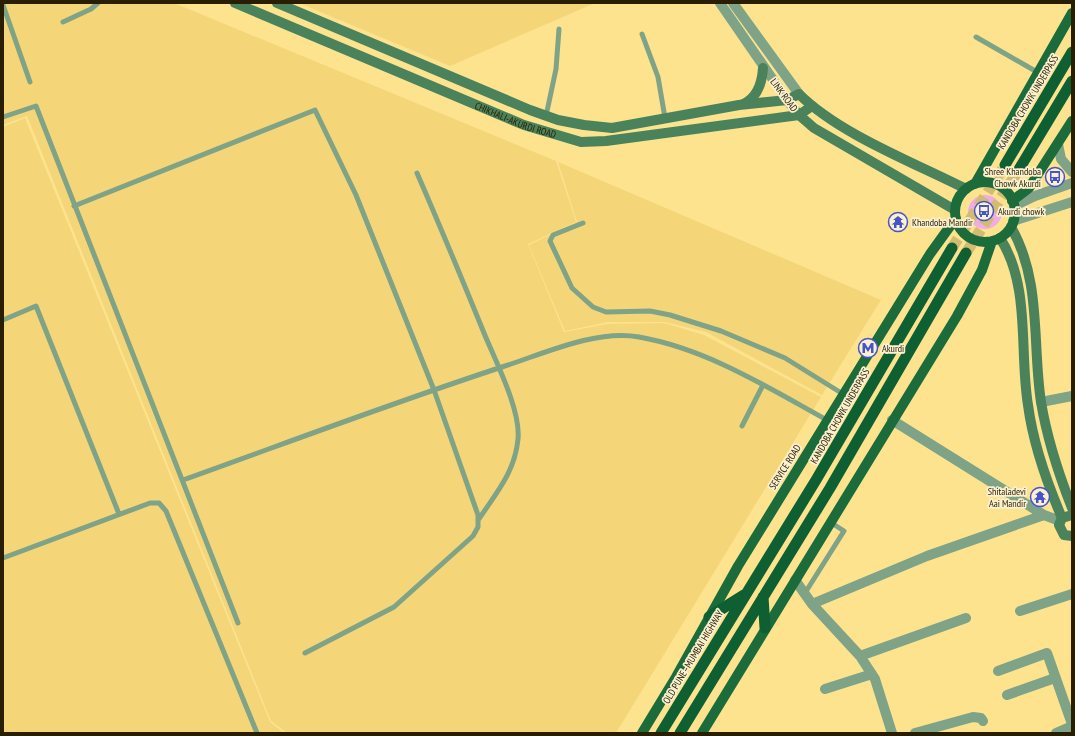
<svg xmlns="http://www.w3.org/2000/svg" width="1075" height="736" viewBox="0 0 1075 736" font-family="'PT Sans Narrow',sans-serif">
<rect width="100%" height="100%" fill="#fde38e"/>
<path fill="#f4d679" d="M3 3H174L556 161 576 222 528 244 564 332 608 324 664 323 704 335 821 397 616 733H287L271 721 27 116 3 125Z
M299 3H595L450 66Z
M25 118 270 722 284 733H3V127Z
M558 162 881 300 822 395 706 332 665 322H608L565 331 529 245 577 222Z"/>
<path fill="#f1ace6" d="M968 212a17 17 0 1 1 34 0a17 17 0 1 1-34 0Z"/>
<g fill="none" stroke-linecap="round" stroke-linejoin="round">
<path stroke="#d3bc72" stroke-width="11" stroke-dasharray="11 5.5" stroke-linecap="butt" d="M952 248 1005 165
M966 253 1018 171"/>
<path stroke="#7ea387" stroke-width="5" d="M3 5 30 82
M63 22 91 9 98 3
M642 34 658 77 665 118
M976 37 1037 72
M546 116 556 69 559 29
M3 117 36 106 238 623
M417 173C440 226 462 279 484 333 495 360 521 410 518 439 515 472 496 493 479 519
M74 206 315 110 356 195 434 390 478 515V527L473 536 394 607 305 653
M583 223 553 235 550 241 572 288 593 307 606 312 650 311 670 315 721 331 785 358 843 394
M3 320 36 306 119 514
M742 426 763 385
M183 480C289 442 395 402 502 367 543 354 596 329 639 337 707 349 767 387 827 420
M3 558 150 503H159L166 511 257 733
M805 593 844 531 830 522"/>
<path stroke="#7ea387" stroke-width="10" d="M1041 402 1072 396
M892 420 1044 515 1060 521
M795 580 812 604 860 656 875 679 892 733
M812 604 927 556 1044 515
M1020 611 1072 594
M860 656 966 618
M998 671 1047 653 1072 724
M825 689 872 674
M1007 695 1055 678
M915 733 973 717 981 718 983 721
M1056 733 1072 726"/>
<path stroke="#7ea387" stroke-width="10" d="M720 3 787 100
M733 3 799 94
M1058 144 1061 159 1072 172
M1014 206 1035 196 1072 183
M1013 221 1072 202"/>
<g stroke="#4a825b" stroke-width="10">
<path id="s1" d="M235 3 524 125 581 142 606 141 799 115 812 106"/>
<path d="M277 3 530 110 558 120 584 125 612 128 739 105 787 100 799 94C839 134 915 163 966 189"/>
<path d="M787 100 799 115 814 128 955 210"/>
<path d="M743 104C757 98 762 83 763 68"/>
<path d="M1011 227C1042 281 1032 343 1041 402 1047 438 1059 475 1072 508"/>
<path d="M1000 238C1031 286 1019 351 1028 405 1033 443 1047 483 1062 518"/>
<path d="M1072 515 1062 518 1059 525 1064 535 1072 536"/>
</g>
<path stroke="#1b6b3b" stroke-width="10" d="M955 212a30 30 0 1 1 60 0a30 30 0 1 1-60 0Z
M975 184 1072 13
M1012 201 1029 188 1072 121
M642 733 676 677 738 566 930 254 956 218
M702 733 957 316 982 270 992 241"/>
<path stroke="#0e5f32" stroke-width="11" d="M1005 165 1072 52
M1018 171 1072 81
M763 597 765 628
M709 617 744 595
M661 733 816 480 952 248
M680 733 830 488 966 253"/>
</g>
<defs>
<symbol id="bus-ring" viewBox="-11 -11 22 22"><circle r="9.5" fill="#fbf1d1" stroke="#4554c8" stroke-width="1.5"/><path d="M-5-6H5V4H4V6H2V4H-2V6H-4V4H-5ZM-3.5-4V0h7V-4ZM-3.5 1.2v1.5H-2V1.2ZM2 1.2v1.5H3.5V1.2Z" fill="#4554c8"/></symbol>
<symbol id="temple-ring" viewBox="-11 -11 22 22"><circle r="9.5" fill="#fbf1d1" stroke="#4554c8" stroke-width="1.5"/><path d="M0-6L5-2H3V0L6.5 2.5H4V6H1.5V3h-3V6H-4V2.5H-6.5L-3 0V-2H-5Z" fill="#4554c8"/></symbol>
<symbol id="metro-ring" viewBox="-11 -11 22 22"><circle r="9.5" fill="#fbf1d1" stroke="#4554c8" stroke-width="1.5"/><path d="M-5.5 5V-5H-3L0 0L3-5H5.5V5H3V-.5L0 4L-3-.5V5Z" fill="#4554c8"/></symbol>
</defs>
<g fill-rule="evenodd">
<use href="#bus-ring" x="1044" y="166" width="22" height="22"/>
<use href="#bus-ring" x="973" y="200" width="22" height="22"/>
<use href="#temple-ring" x="887" y="211" width="22" height="22"/>
<use href="#metro-ring" x="857" y="337" width="22" height="22"/>
<use href="#temple-ring" x="1029" y="486" width="22" height="22"/>
</g>
<g text-anchor="middle" dominant-baseline="central" stroke-width="3.5" stroke-linejoin="round" paint-order="stroke">
<g font-size="10" fill="#291f00" stroke="#fbf1d1">
<text transform="translate(784 95) rotate(53)">LINK ROAD</text>
<text transform="translate(1028 102) rotate(-59)">KANDOBA CHOWK UNDERPASS</text>
<text stroke="none"><textPath href="#s1" startOffset="304">CHIKHALI-AKURDI ROAD</textPath></text>
<text transform="translate(840 416) rotate(-60)">KANDOBA CHOWK UNDERPASS</text>
<text transform="translate(785 467) rotate(-58)">SERVICE ROAD</text>
<text transform="translate(693 657) rotate(-59)">OLD PUNE–MUMBAI HIGHWAY</text>
</g>
<g font-size="10" fill="#291f00" stroke="#fbf1d1" text-anchor="start">
<text x="1041" y="171" text-anchor="end">Shree Khandoba<tspan x="1041" dy="12">Chowk Akurdi</tspan></text>
<text x="998" y="211">Akurdi chowk</text>
<text x="912" y="222">Khandoba Mandir</text>
<text x="882" y="348">Akurdi</text>
<text x="1026" y="491" text-anchor="end">Shitaladevi<tspan x="1026" dy="12">Aai Mandir</tspan></text>
</g>
</g>
<rect width="1075" height="736" fill="none" stroke="#291f00" stroke-width="8"/>
</svg>
